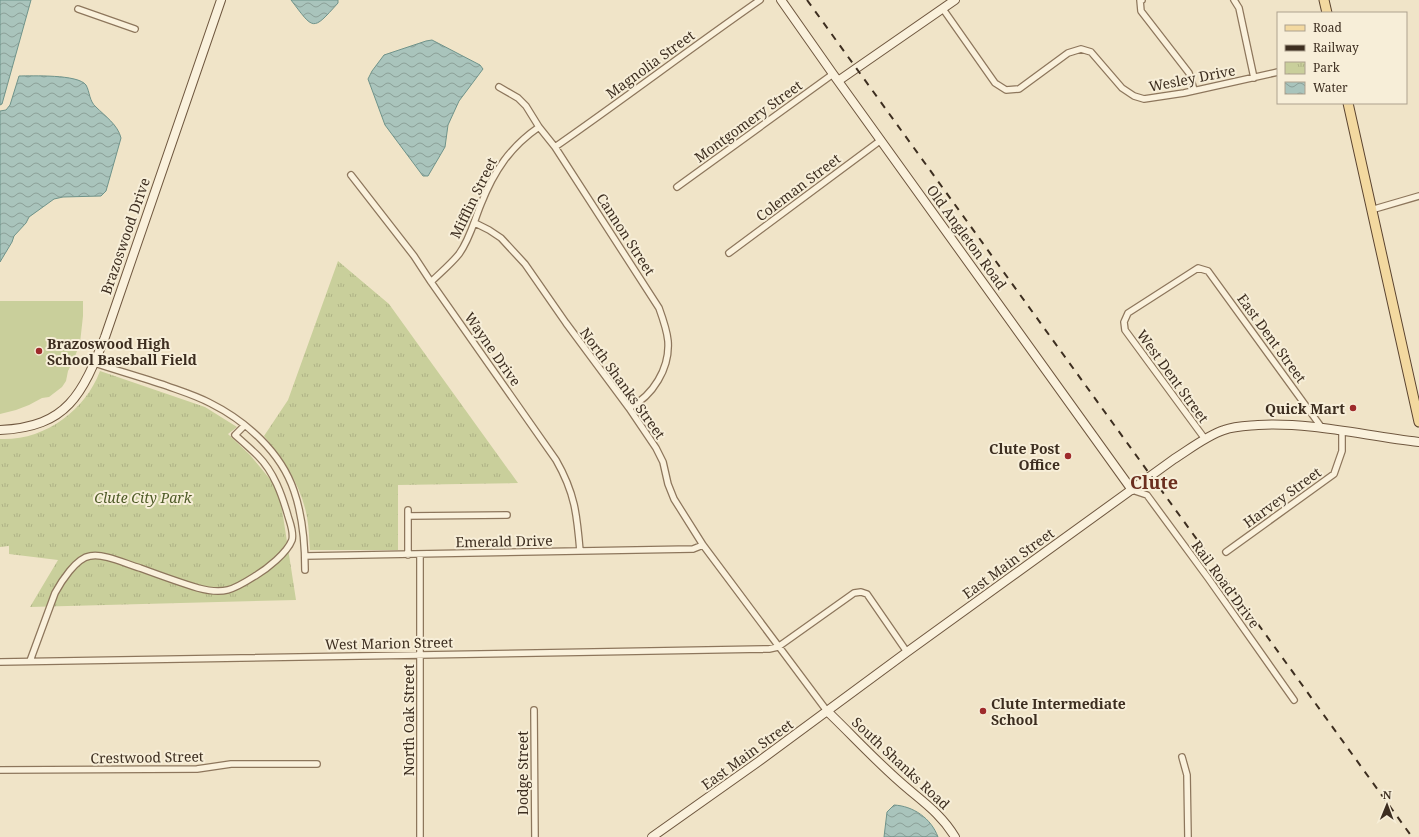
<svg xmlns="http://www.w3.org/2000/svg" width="1419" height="837" viewBox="0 0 1419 837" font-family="'Noto Serif',serif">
<defs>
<pattern id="park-tufts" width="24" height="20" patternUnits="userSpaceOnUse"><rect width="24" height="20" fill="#c9cf9b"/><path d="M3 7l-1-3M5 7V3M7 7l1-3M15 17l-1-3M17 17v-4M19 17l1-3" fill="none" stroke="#aeb285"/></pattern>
<pattern id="water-waves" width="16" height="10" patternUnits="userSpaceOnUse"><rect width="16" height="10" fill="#a9c4bc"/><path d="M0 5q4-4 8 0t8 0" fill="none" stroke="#8ba098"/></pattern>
</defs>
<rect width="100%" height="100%" fill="#f0e4c8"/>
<path fill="#c9cf9b" d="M0 301H83V316L80 343 74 359 68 371 66 381 62 387 49 397 42 398 29 405 16 410 0 414Z"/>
<path fill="url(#park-tufts)" d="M338 261 389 304 518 483 398 485V550H310C309 539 309 528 307 517 301 485 284 460 264 436L288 400Z
M100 371 205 407 237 427 228 434 250 455 279 490 296 600 30 607 58 560 9 554V546L0 547V439C44 441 85 411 100 371Z"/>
<path fill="url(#water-waves)" stroke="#6f938a" d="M0 0H31L2 104 0 105Z
M291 0H338V3C312 32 314 30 291 0Z
M432 40 480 65 483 69 459 101 448 125 445 147 428 176H423L385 125 368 79 372 71 384 55 426 41Z
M19 76C32 76 78 74 86 85 90 92 89 101 96 107 105 116 118 125 121 138L106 191 101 196 63 197 54 199 29 217 26 223 14 236 12 242 0 262V111L6 110 10 105Z
M894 805C913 806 931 818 938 837H884L887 812Z"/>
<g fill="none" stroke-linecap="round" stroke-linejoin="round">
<defs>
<path id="street" d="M1142 0H1140L1141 11 1189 73 1194 90
M1234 0 1239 8 1254 78
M78 9 135 29
M943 9 995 83 1006 90 1019 89 1068 53 1081 49 1091 52 1122 88 1134 96 1144 99 1184 93 1278 72
M499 87 518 98 526 106 539 127 555 147 659 308C663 319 667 330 668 341 670 368 653 396 629 408
M555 147C624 99 691 48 760 0
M351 175 414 256 431 282 556 460C575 493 577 515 580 551
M677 187 833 74
M1371 210 1419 196
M475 223 489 230 501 238 525 264 566 323 629 408 656 448 663 462 668 484 674 499 703 545 827 711
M729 253 881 140
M431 282C440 273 451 264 459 254 470 239 474 221 481 204 494 171 510 147 539 127
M94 363C119 371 143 378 167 386 181 391 197 396 210 403 246 421 281 452 294 491 303 517 305 543 305 570
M1205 439 1125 330 1124 322 1128 313 1198 268 1208 271 1322 428
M1132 490 1147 495 1208 578 1294 700
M408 510V555
M408 516 507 515
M1226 552 1334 474 1342 451V430
M420 555V837
M305 556 693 549 703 545
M30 661 55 593C61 582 76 558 90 556 104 553 126 564 140 568 159 575 178 582 198 588 224 595 233 590 255 576 267 569 287 553 292 540 294 532 290 523 288 516 282 495 274 472 258 456 251 449 243 442 235 435L244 426
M0 662 769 649 778 647 854 593 861 592 867 594 907 652
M534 710 535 837
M1182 757 1187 775 1188 837
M0 770 197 769 231 764H317"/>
<path id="secondary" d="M781 0 833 74 1132 490
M838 81 955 0
M0 430C68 427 82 394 105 337L221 0
M827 711C851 734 874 759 899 781 920 800 940 812 955 837
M652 837 758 762 907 652 1174 459C1190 449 1206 436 1224 430 1235 426 1247 426 1258 425 1312 422 1365 436 1419 442"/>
<path id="primary" d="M1324 0 1327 13
M1348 103 1419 422"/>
</defs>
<use href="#street" stroke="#8d765c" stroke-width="8"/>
<use href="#secondary" stroke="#6f573f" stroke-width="10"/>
<use href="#primary" stroke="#5b4430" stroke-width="11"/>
<use href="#street" stroke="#faf1dc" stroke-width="5.5"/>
<use href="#secondary" stroke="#faf1dc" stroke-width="8"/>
<use href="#primary" stroke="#f3d9a0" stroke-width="9"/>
<path stroke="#3d2e20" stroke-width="2" stroke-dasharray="7 7" stroke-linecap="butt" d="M807 0 1412 837"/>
</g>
<g fill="#9e2a2b" stroke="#f7eed8" stroke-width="1.5">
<circle cx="39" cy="351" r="4"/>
<circle cx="1353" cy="408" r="4"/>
<circle cx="1068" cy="456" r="4"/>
<circle cx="983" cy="711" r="4"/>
</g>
<g text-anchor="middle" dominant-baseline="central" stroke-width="4" stroke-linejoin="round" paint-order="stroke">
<g font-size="14" fill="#3d2e20" stroke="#f7eed8">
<text transform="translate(650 64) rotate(-36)">Magnolia Street</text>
<text transform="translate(1192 78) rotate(-11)">Wesley Drive</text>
<text transform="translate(748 121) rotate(-36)">Montgomery Street</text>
<text transform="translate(798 187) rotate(-37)">Coleman Street</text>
<text transform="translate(473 198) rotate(-64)">Mifflin Street</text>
<text transform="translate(626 234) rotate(57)">Cannon Street</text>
<text transform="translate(125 236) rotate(-71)">Brazoswood Drive</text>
<text transform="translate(967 237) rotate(54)">Old Angleton Road</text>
<text transform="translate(1272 338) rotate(54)">East Dent Street</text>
<text transform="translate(493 349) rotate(55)">Wayne Drive</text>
<text transform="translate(1173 376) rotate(54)">West Dent Street</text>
<text transform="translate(623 383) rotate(54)">North Shanks Street</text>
<text transform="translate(1282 497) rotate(-36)">Harvey Street</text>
<text transform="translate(504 541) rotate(-1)">Emerald Drive</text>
<text transform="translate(1008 563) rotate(-36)">East Main Street</text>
<text transform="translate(1226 584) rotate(54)">Rail Road Drive</text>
<text transform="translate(389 643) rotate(-1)">West Marion Street</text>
<text transform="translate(408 720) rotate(-90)">North Oak Street</text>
<text transform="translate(747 754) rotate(-36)">East Main Street</text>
<text transform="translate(147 757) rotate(-1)">Crestwood Street</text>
<text transform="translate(901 763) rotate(43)">South Shanks Road</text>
<text transform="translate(522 773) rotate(-90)">Dodge Street</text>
</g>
<g font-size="14" font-weight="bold" fill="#3d2e20" stroke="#f7eed8" text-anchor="start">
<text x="47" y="343">Brazoswood High<tspan x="47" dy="16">School Baseball Field</tspan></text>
<text x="1345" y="408" text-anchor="end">Quick Mart</text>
<text x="1060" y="448" text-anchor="end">Clute Post<tspan x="1060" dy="16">Office</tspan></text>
<text x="991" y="703">Clute Intermediate<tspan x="991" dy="16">School</tspan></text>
</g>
<g font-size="14" font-style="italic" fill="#4d5a26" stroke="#f7eed8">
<text x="143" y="497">Clute City Park</text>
</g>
<g font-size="18" font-weight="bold" fill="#6b2e1e" stroke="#f7eed8">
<text x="1154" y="482">Clute</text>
</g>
</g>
<rect x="1277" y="12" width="130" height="92" fill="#f7eed8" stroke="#ada18e"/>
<rect x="1285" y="25" width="20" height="6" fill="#f3d9a0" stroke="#ada18e"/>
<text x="1313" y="32" font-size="12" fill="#3d2e20">Road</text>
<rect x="1285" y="45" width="20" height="6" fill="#3d2e20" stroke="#ada18e"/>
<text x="1313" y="52" font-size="12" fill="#3d2e20">Railway</text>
<rect x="1285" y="62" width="20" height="12" fill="url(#park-tufts)" stroke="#ada18e"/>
<text x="1313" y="72" font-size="12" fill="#3d2e20">Park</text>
<rect x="1285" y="82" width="20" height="12" fill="url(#water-waves)" stroke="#ada18e"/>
<text x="1313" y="92" font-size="12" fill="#3d2e20">Water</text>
<g transform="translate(1387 805) rotate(1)" stroke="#f7eed8" stroke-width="3" paint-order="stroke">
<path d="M0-3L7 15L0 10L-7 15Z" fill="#3d2e20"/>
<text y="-6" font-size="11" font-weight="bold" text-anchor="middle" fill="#3d2e20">N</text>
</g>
</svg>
